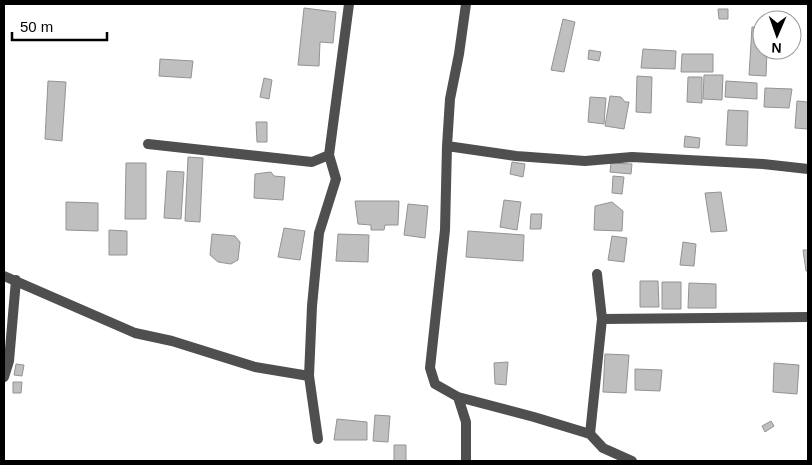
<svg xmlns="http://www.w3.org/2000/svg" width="812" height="465" viewBox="0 0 812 465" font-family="Helvetica,sans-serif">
<rect width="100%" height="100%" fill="#fff"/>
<path fill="#bfbfbf" stroke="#939393" d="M304 8 336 12 333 43 320 42 319 66 298 65Z
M718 9H728V19H719Z
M563 19 575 22 564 72 551 70Z
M752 27H762V50H767L766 76 749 75Z
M643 49 676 51 675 69 641 68Z
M589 50 601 52 599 61 588 59Z
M682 54H713V72H681Z
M160 59 193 61 191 78 159 76Z
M704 75H723L722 100 703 99Z
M637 76 652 77 651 113 636 112Z
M688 77H702V103L687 102Z
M264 78 272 80 269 99 260 97Z
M48 81 66 82 62 141 45 139Z
M726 81 757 83V99L725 97Z
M765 88 792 89 789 108 764 107Z
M610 96 621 97 625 102H629L624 129 605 126Z
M590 97 606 98 604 124 588 122Z
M797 101 808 102V129L795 128Z
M728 110 748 111 747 146 726 145Z
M256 122H267V142H257Z
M685 136 700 138 699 148 684 147Z
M188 157 203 158 200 222 185 221Z
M512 162 525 164 523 177 510 174Z
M126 163H146V219H125Z
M611 163 632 164 631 174 610 172Z
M167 171 184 172 181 219 164 218Z
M271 172 274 176 285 177 283 200 254 198 255 174Z
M613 176 624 177 622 194 612 193Z
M721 192 727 231 711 232 705 193Z
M504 200 521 202 517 230 500 227Z
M355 201H399L398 225H385L384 230H371V225L358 224Z
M66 202 98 203V231L66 230Z
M612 202 623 211 622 231 594 230 595 206Z
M408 204 428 206 425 238 404 235Z
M531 214H542L541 229H530Z
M284 228 305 231 300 260 278 257Z
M109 230 127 231V255H109Z
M468 231 524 235 523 261 466 257Z
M212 234 235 236 240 242 238 260 231 264 218 262 210 255Z
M338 234 369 235 368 262 336 261Z
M612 236 627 238 624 262 608 260Z
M683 242 696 244 694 266 680 265Z
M803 250H808V271H806Z
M640 281H658L659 307H640Z
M662 282H681V309H662Z
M689 283 716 284V308H688Z
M605 354 629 355 626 393 603 392Z
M508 362 506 385 495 384 494 363Z
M774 363 799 365 797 394 773 392Z
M16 364 24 365 22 376 14 375Z
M635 369 662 370 660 391 635 390Z
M13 382H22L21 393H13Z
M375 415 390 416 388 442 373 441Z
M337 419 367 422V440H334Z
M771 421 774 426 765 432 762 426Z
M394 445H406V461H394Z"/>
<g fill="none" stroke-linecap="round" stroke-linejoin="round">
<path stroke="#4f4f4f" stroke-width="10" d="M466 4 459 54 450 99 447 146 445 230 430 368 435 384 458 397 466 422V461
M148 144 312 162 329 155
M447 146 516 156 585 161 632 157 763 164 808 169
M4 276 135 333 172 341 255 367 309 376
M602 319 808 317
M4 377 9 361 16 280
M458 397 534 417 590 434 603 448 632 461
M590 434 602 319 597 274
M318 439 309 376 312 306 319 233 336 179 329 155 349 4"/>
</g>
<rect width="812" height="465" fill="none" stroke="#000000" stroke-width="10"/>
<g transform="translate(777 35) rotate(182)"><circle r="24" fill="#ffffff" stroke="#999999"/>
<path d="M0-4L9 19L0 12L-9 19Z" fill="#000000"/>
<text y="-8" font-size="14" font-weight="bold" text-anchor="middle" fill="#000000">N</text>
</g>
<path d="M12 32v8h95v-8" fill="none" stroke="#000000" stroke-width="2.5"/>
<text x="20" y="32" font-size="15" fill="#000000" stroke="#ffffff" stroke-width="4" paint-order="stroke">50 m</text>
</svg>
